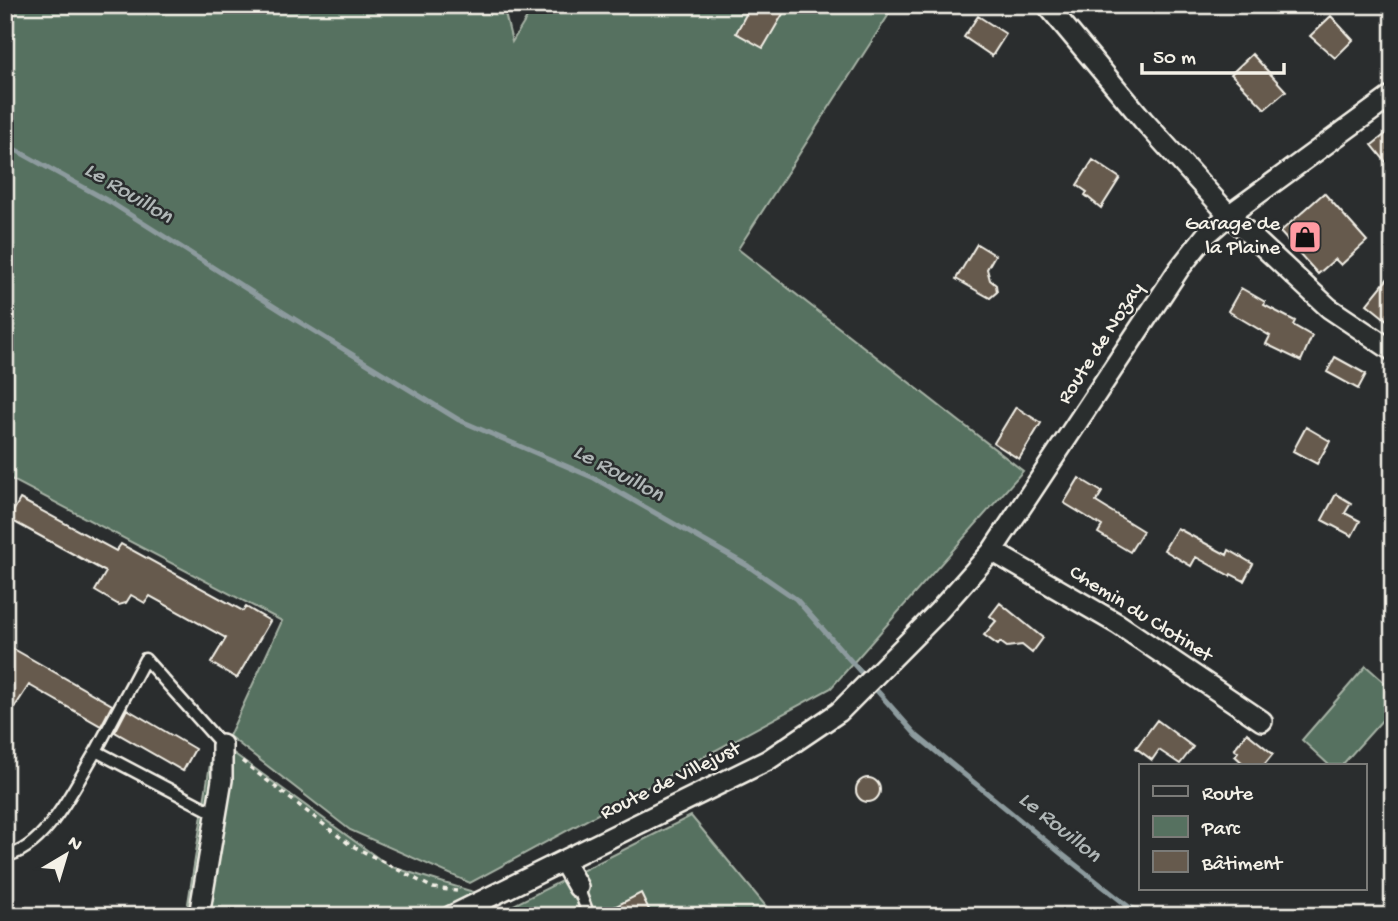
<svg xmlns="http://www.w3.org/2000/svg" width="1398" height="921" viewBox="0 0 1398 921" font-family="'Gochi Hand',sans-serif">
<rect width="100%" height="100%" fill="#2a2d2e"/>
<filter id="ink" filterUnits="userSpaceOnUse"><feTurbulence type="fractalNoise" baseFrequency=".0143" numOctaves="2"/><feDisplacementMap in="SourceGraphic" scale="14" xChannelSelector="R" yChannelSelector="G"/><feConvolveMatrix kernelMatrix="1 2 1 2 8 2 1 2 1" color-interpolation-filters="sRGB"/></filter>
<g filter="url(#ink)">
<path fill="#567160" stroke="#a5b1a4" stroke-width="2" d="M5 5H503L512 42 535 5H895L738 249 1023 471 831 688 470 883 350 830 229 736 282 621 5 476Z
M1366 666 1393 690V708L1342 765H1329L1302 740Z
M214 739 389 866 480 894 438 916H186Z
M691 816 774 916H492Z"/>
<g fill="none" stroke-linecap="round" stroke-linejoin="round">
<path stroke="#8d9b9e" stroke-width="5" d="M5 144 110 202 283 312 459 420 594 478 748 566 796 599 866 678
M872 685 917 736 1063 855 1129 907 1154 916"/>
</g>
<path fill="#665a4d" stroke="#f4f1e8" stroke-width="2" d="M751 5H773L784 12 763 48 736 33Z
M978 16 1006 34 992 56 964 37Z
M1331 16 1353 40 1335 58 1310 36Z
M1252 54 1286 91 1265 109 1231 74Z
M1393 128V171L1372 145Z
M1093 160 1120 178 1101 208 1085 195 1087 192 1077 185Z
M1324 193 1367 241 1341 265 1335 259 1318 274 1280 232Z
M977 244 995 255 987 269 990 280 996 285 997 292 990 298 956 279Z
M1393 272V325L1367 304Z
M1241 288 1265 302 1264 305 1295 321 1293 325 1312 336 1301 361 1266 344 1270 336 1228 311Z
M1335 357 1366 374 1358 389 1327 372Z
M1016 407 1041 423 1019 459 994 443Z
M1306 427 1330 441 1317 464 1293 451Z
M1079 478 1102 492 1096 502 1143 531 1130 552 1098 533 1102 526 1064 503Z
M1336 494 1351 503 1345 513 1360 521 1352 536 1322 520Z
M20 499 116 551 121 544 243 611 246 607 270 621 237 678 211 663 226 638 150 596 145 603 131 595 126 603 119 605 95 591 106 572 9 519Z
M1177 528 1227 555 1229 550 1253 564 1244 581 1231 574 1230 576 1196 557 1191 566 1164 550Z
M1000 603 1043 638 1032 653 1022 645 1007 647 1000 642 998 645 984 635 996 621 990 616Z
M5 644 112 705 101 726 29 685 5 722Z
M127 709 195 749 183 771 115 732Z
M1157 720 1193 747 1180 764 1159 750 1152 760 1136 748Z
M1247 733 1273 754 1264 765H1245L1235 756 1238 752 1234 749Z
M856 790a12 12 0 1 1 24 0a12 12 0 1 1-24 0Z
M641 893 652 916H597Z"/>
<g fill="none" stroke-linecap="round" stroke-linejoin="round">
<defs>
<path id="lane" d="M96 751 145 659 222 745
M5 856C46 850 76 783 96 751L216 814
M578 887 589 916"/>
<path id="street" d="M1047 5 1143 120 1229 215 1329 308 1393 351
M992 551 1118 624 1262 721
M563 861 578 887
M199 916 222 780V745
M451 916 768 760 839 712 937 613 992 551 1179 269 1206 235 1229 215 1393 95"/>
</defs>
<use href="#lane" stroke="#f4f1e8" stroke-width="15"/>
<use href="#street" stroke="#f4f1e8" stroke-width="24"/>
<path stroke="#f4f1e8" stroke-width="3.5" stroke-dasharray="5 5" stroke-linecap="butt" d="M242 761 349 844 433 888 457 891
M424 916 434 911"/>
<use href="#lane" stroke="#2a2d2e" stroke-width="10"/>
<use href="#street" stroke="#2a2d2e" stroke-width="19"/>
</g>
</g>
<defs>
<symbol id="shop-square" viewBox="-11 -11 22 22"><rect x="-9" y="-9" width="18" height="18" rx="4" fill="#ff9aa2" stroke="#2a2d2e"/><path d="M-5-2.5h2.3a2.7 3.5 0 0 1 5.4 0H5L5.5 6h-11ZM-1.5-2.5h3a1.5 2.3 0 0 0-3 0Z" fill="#111"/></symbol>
</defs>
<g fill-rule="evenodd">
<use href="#shop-square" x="1286" y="218" width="38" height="38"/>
</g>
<g text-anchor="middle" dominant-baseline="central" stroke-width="5" stroke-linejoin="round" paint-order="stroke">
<g font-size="21" fill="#f4f1e8" stroke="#2a2d2e" text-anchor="end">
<text x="1280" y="225">Garage de<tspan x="1280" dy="24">la Plaine</tspan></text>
</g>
<g font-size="21" fill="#f4f1e8" stroke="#2a2d2e">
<text transform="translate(1102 344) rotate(-57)">Route de Nozay</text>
<text transform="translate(1140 615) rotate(32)">Chemin du Clotinet</text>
<text transform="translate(671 782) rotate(-26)">Route de Villejust</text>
</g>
<g font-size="23" font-style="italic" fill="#b0b7b7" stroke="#2a2d2e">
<text transform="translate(128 194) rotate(31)">Le Rouillon</text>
<text transform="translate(618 474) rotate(28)">Le Rouillon</text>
<text transform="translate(1059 828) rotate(39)">Le Rouillon</text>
</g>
</g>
<rect width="1398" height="921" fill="none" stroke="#2a2d2e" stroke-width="28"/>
<rect x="14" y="14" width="1370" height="893" fill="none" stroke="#f4f1e8" stroke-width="2.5" filter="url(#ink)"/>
<rect x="1139" y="764" width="228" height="126" fill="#2a2d2e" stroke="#7b7b78" stroke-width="2"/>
<rect x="1153" y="786" width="35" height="10" fill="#2a2d2e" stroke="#7b7b78" stroke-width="2"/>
<text x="1202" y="799" font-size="21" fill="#f4f1e8">Route</text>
<rect x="1153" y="816" width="35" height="21" fill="#567160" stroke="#7b7b78" stroke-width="2"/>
<text x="1202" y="834" font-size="21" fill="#f4f1e8">Parc</text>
<rect x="1153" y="851" width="35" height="21" fill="#665a4d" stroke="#7b7b78" stroke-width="2"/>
<text x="1202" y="869" font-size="21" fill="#f4f1e8">Bâtiment</text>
<g transform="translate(66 855) rotate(38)" stroke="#2a2d2e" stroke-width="5" paint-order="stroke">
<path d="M0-5L12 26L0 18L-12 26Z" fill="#f4f1e8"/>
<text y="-10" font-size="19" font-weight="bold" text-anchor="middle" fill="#f4f1e8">N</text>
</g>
<path d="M1142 63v10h142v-10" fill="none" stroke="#f4f1e8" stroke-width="3.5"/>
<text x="1153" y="63" font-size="21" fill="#f4f1e8" stroke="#2a2d2e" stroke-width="5" paint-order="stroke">50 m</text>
</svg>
